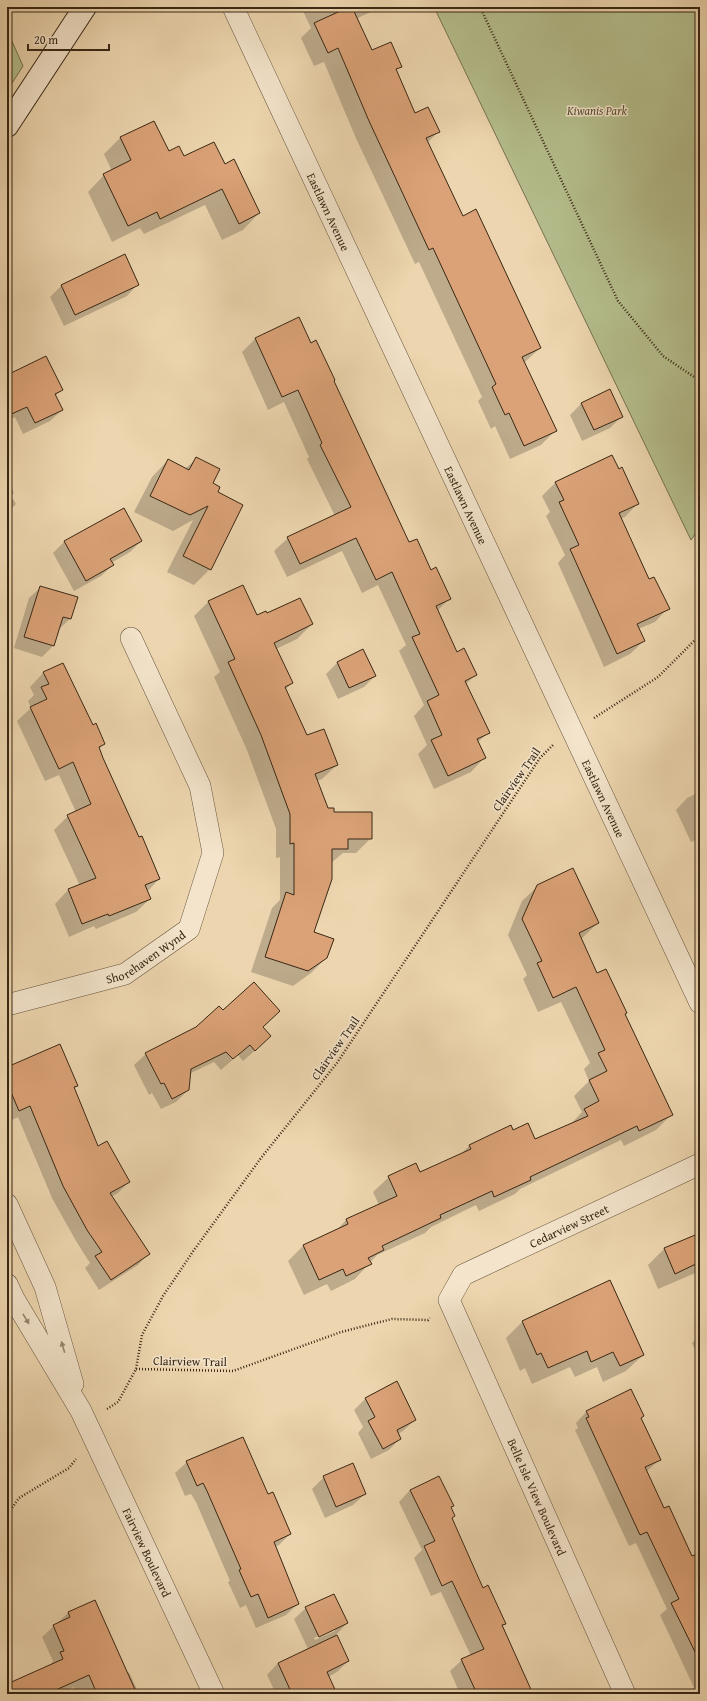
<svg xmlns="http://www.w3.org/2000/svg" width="707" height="1701" viewBox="0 0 707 1701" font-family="'Gentium Book Plus',serif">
<rect width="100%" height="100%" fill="#edd6af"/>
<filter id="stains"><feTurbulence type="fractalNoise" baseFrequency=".005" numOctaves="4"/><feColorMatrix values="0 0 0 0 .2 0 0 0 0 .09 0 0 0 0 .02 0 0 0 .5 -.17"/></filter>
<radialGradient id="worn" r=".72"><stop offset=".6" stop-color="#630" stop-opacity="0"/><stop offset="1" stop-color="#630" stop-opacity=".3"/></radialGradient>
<path fill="#b5be8d" stroke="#767251" d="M434 7H700V527L691 540Z
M7 30 23 66 7 91Z"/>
<path fill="#0003" fill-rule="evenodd" d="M301 7H381L356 19 372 51 400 66 396 71 414 115 438 132 427 143 462 217 540 348 524 363 555 431 541 445 510 459 495 426 491 429 478 401 482 397 419 262 415 264 355 136 324 62 314 66 301 38 311 28Z
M154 122 168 153 184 158 224 165 259 213 243 230 222 240 205 205 144 234 140 228 112 242 88 192 104 175 112 171 104 154 120 138Z
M124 255 138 284 127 296 64 326 50 297 61 286Z
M299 319 310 344 333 381 408 544 430 571 450 598 437 611 457 653 475 675 465 685 488 733 477 743 484 758 471 772 434 789 418 754 427 745 414 716 424 705 399 651 406 645 378 585 362 593 342 551 287 577 274 551 288 538 335 516 307 459 309 457 284 402 268 410 242 352 255 339Z
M7 376 62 390 55 396 62 410 50 421 23 434 15 417 7 421Z
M582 403 622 416 610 428 582 441 570 415Z
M196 459 216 493 210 569 194 585 167 572 193 520 173 531 134 512 152 477 168 460 185 469Z
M7 478 14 493 11 496 16 504 7 513Z
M556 482 638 503 625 517 620 519 649 580 668 608 655 622 638 629 644 641 630 654 604 667 558 563 565 555 546 516 550 512 542 496Z
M123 509 141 541 130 552 111 563 113 565 101 576 74 591 53 553 64 542Z
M242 586 257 617 267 615 312 624 297 639 276 649 292 683 285 690 306 737 337 765 322 779 317 781 327 809 371 838 356 853H343L331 863 313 933 326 958 311 973 293 986 251 972 272 908 280 900V857L276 858V829L247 750 214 677 220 672 194 616 208 602Z
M41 587 76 598 70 619 58 630 53 646 42 657 14 648 29 598Z
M363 651 375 676 364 687 338 699 326 674 337 663Z
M63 664 92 726 104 744 99 749 102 759 159 879 147 892 150 899 136 912 96 929 94 926 69 937 55 904 68 890 80 886 54 830 68 816 76 812 59 775 45 781 17 721 31 708 28 701 34 695 30 687 43 673Z
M700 792V838L691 842 676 810 687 798Z
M538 886 598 923 580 940 597 974 624 1015 671 1115 656 1130 624 1146 621 1140 520 1189 515 1194 479 1211 476 1205 431 1227 425 1233 377 1255 355 1279 331 1291 327 1284 304 1295 288 1261 303 1246 336 1231 346 1220 379 1205 373 1192 389 1177 419 1174 461 1154 470 1145 513 1132 535 1140 570 1125 582 1112 574 1096 589 1081 584 1069 590 1063 561 1002 538 1012 523 979 527 975 508 935 522 901Z
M223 1012 262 1028 258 1048 243 1061 238 1055 221 1070 214 1062 189 1074 188 1090 176 1102 161 1109 152 1093 149 1095 134 1065 146 1054 197 1028Z
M7 1068 77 1086 74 1089 98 1147 129 1182 118 1193 111 1197 149 1253 138 1265 99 1290 85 1268 90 1263 76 1241 52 1198 18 1117 8 1122 7 1120Z
M700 1234V1271L658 1289 648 1265 664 1249Z
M522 1322 643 1355 626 1371 603 1382 597 1367 575 1377 570 1367 532 1384 525 1368 520 1371 506 1338Z
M700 1336V1361L692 1343Z
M366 1398 415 1420 403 1431 398 1434 400 1439 389 1450 371 1459 358 1433 363 1427 354 1410Z
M587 1411 640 1418 659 1460 646 1472 700 1584V1694H697L660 1615 667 1609 636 1543 629 1546 575 1430 578 1428 576 1423Z
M187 1462 267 1495 290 1534 279 1545 275 1547 298 1604 286 1615 256 1628 246 1605 240 1608 228 1582 230 1581 196 1502 191 1494 185 1496 175 1473Z
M324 1477 365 1494 353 1505 325 1518 312 1489Z
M410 1490 452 1506 450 1508 454 1516 451 1519 483 1589 505 1623 502 1627 532 1694H469L467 1691 460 1694 450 1671 462 1660 471 1656 441 1592 431 1596 414 1558 422 1550 399 1502Z
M95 1601 127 1674 129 1672 139 1694H77L74 1687 59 1694H7V1687L50 1666 53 1661 42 1637 68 1613Z
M306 1608 347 1623 336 1635 348 1661 337 1672 328 1677 336 1694H276L267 1675 278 1663 308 1649 294 1619ZM335 1628V1631L315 1640 314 1638Z"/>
<path fill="#dba277" stroke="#382715" d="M349 7H352L372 50 391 42 402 67 396 69 415 113 428 107 440 132 426 138 463 216 476 209 541 348 522 357 557 431 524 446 509 413 505 415 492 387 496 384 433 248 429 250 369 121 338 48 328 53 314 23Z
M154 121 169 151 179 146 184 156 214 142 225 164 234 159 260 213 239 224 222 189 160 219 157 212 128 226 103 174 131 160 120 137Z
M125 254 139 285 75 315 61 285Z
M299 317 311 343 316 340 335 380 334 381 409 542 417 539 431 570 436 567 451 599 436 606 457 652 464 648 477 675 465 681 490 733 477 739 486 758 448 776 431 740 442 735 427 701 439 695 412 637 420 634 392 572 376 580 356 538 300 564 287 537 351 507 320 445 322 443 298 390 282 397 255 338Z
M46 356 63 390 55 394 63 410 35 423 27 407 7 416V375Z
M610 389 623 417 594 430 581 403Z
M612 455 619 469 622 467 639 504 619 513 649 579 654 577 670 609 637 624 645 641 617 654 570 549 579 545 559 502 564 500 555 482Z
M196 457 220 469 213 483 220 487 218 492 243 505 211 570 183 556 208 506 190 515 150 496 168 459 189 470Z
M124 508 142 541 110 559 114 565 86 581 64 541Z
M243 585 257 615 266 611 267 613 300 598 313 624 274 643 293 683 285 687 307 735 324 729 338 765 315 774 328 808H334V812H372V839H348V849H332V879L314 932 334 939 327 958 308 971 265 957 286 892 294 895V843L290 844V814L261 735 228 662 235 659 208 601Z
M40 586 78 597 71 619 63 617 54 646 24 637Z
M363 649 376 676 349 688 337 662Z
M63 663 93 725 96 723 105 744 99 747 103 758 139 837 142 836 160 879 145 885 151 899 109 916 108 914 82 924 68 889 96 878 67 815 91 804 73 762 59 769 30 707 47 699 41 687 49 684 43 672Z
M573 868 599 923 579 933 597 973 606 969 627 1013 625 1014 673 1115 639 1131 637 1126 530 1177 531 1180 494 1197 492 1191 440 1215 441 1218 382 1246 384 1250 368 1258 372 1264 346 1276 343 1269 319 1280 303 1245 348 1224 346 1219 397 1196 388 1176 416 1163 420 1172 471 1149 469 1145 511 1125 513 1130 528 1123 535 1139 588 1116 584 1109 599 1101 589 1080 607 1071 598 1053 605 1050 576 987 553 998 537 963 542 961 522 919 537 885Z
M254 982 280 1011 263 1027 271 1036 255 1051 250 1045 233 1059 226 1052 191 1069 189 1090 172 1099 164 1083 161 1084 145 1053 196 1027 219 1006 223 1010Z
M60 1044 78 1086 74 1087 98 1146 107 1141 130 1182 110 1193 150 1254 111 1280 95 1256 102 1252 87 1230 63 1186 30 1106 19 1111 7 1083V1067Z
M700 1233V1262L675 1274 664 1248Z
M610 1280 644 1355 620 1366 613 1352 591 1362 587 1351 548 1368 541 1353 537 1355 522 1321Z
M397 1381 416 1420 397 1430 401 1439 383 1449 368 1421 375 1417 365 1398Z
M631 1389 644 1416 641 1418 661 1460 645 1467 664 1508 669 1506 692 1556 700 1553V1662L671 1603 679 1599 647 1532 640 1535 586 1418 589 1417 586 1411Z
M243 1437 268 1494 273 1492 291 1534 274 1542 299 1604 268 1618 258 1594 251 1597 239 1570 241 1569 207 1491 203 1483 197 1486 186 1461Z
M353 1463 366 1494 336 1507 323 1476Z
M439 1476 454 1506 451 1507 455 1516 452 1518 483 1588 488 1585 506 1624 502 1625 533 1694H477L461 1659 484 1649 452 1581 442 1586 424 1546 435 1541 410 1490Z
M334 1594 348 1623 319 1637 305 1607Z
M95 1600 137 1694H97L89 1675 47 1694H7V1684L63 1659 60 1652 64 1651 53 1625 70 1617 68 1612Z
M337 1635 349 1661 327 1672 337 1694H292L278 1663Z"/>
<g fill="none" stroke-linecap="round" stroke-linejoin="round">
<defs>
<g id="street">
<path id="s1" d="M233 7 700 1003"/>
<path id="s2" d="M7 1005 125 974 189 929 213 853 200 786 131 638"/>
<path d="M7 1204 45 1287 73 1384"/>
<path id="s3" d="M7 1284 14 1299 81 1411 214 1694"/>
<path id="s4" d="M625 1694 449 1300 463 1275 700 1164"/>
</g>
<path id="secondary" d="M7 126 85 7"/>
</defs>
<use href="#street" stroke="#65533c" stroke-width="22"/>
<use href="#secondary" stroke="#382715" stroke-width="24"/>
<path stroke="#382715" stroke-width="2.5" stroke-dasharray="1 2" stroke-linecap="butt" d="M480 7 618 301 663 356 700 381
M594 718 658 677 697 638 700 629
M136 1369 233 1371 341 1332 392 1319 428 1320 430 1318
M107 1409 118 1402 136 1369 142 1335 163 1296 194 1250 261 1158 337 1063 540 758 553 745
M7 1515 19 1498 69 1468 76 1459"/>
<use href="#street" stroke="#f3e4cb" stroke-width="21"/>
<use href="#secondary" stroke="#f3e4cb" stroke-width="22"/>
</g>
<defs><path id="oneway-solid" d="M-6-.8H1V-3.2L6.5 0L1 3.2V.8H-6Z"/></defs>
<g fill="#968670">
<use href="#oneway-solid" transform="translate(26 1319) rotate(59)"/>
<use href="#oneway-solid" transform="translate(63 1347) rotate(-106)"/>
</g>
<g text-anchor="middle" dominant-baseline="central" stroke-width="3" stroke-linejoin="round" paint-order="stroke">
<g font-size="12" font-style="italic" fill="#574d33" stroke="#f3e4cb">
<text x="597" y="110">Kiwanis Park</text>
</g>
<g font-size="12" fill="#382715" stroke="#f3e4cb">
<text stroke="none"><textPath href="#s1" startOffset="226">Eastlawn Avenue</textPath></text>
<text stroke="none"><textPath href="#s1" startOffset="550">Eastlawn Avenue</textPath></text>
<text transform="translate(516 779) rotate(-55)">Clairview Trail</text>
<text stroke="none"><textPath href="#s1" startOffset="874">Eastlawn Avenue</textPath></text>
<text stroke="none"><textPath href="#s2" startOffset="148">Shorehaven Wynd</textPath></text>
<text transform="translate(335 1048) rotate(-55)">Clairview Trail</text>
<text stroke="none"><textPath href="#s4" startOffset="577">Cedarview Street</textPath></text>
<text transform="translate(190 1361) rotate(1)">Clairview Trail</text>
<text transform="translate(537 1497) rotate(66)">Belle Isle View Boulevard</text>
<text stroke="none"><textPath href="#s3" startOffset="303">Fairview Boulevard</textPath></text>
</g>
</g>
<rect width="707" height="1701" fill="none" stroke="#edd6af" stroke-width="24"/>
<rect x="8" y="8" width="691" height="1685" fill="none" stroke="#382715" stroke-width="2"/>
<rect x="12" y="12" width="683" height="1677" fill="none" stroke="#382715"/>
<path d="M28 44v6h81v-6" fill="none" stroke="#382715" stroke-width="2"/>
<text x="34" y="44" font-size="12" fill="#382715" stroke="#f3e4cb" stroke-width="3" paint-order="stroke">20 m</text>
<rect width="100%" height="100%" filter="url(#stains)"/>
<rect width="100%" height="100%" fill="url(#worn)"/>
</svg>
